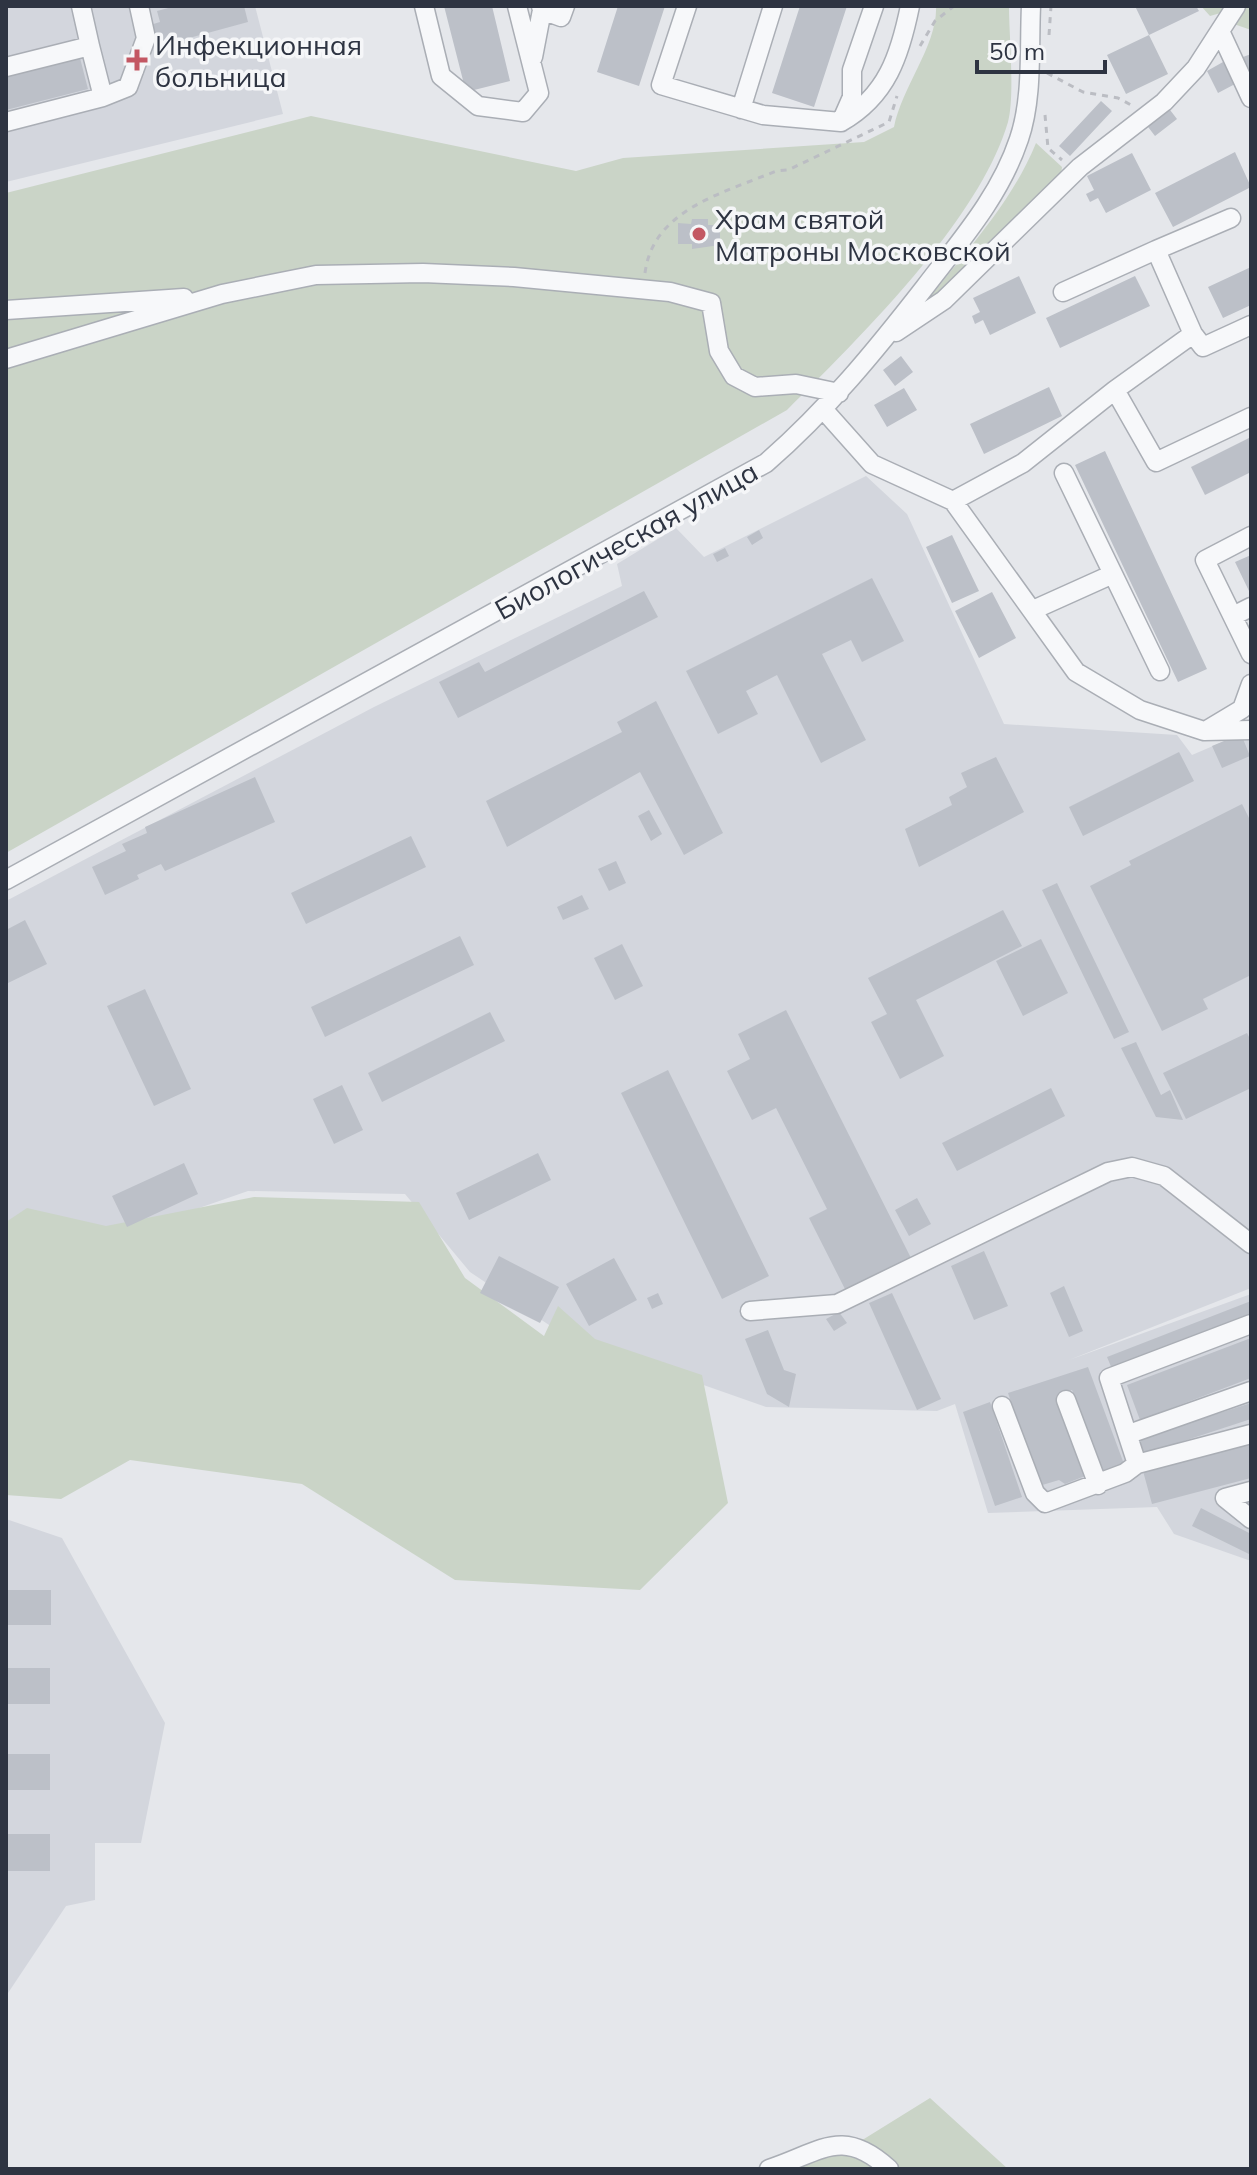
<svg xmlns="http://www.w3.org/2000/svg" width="1257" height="2175" viewBox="0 0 1257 2175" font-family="Mulish,sans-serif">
<rect width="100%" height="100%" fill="#e5e7eb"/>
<path fill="#d3d6dd" d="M6 6H255L283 114 6 182Z
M866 476 907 514 1004 724 1177 735 1192 755 1241 734 1251 740V1288L1069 1360 1251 1294V1561L1174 1534 1157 1507 988 1513 955 1404 937 1411 766 1407 567 1337 470 1272 405 1194 248 1191 107 1240 6 1230V901L374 707 622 586 617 564 676 528 704 557Z
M6 1519 62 1538 165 1723 141 1843H95V1900L66 1906 6 1996Z"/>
<path fill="#cad4c7" d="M936 6H1009C1009 36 1015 96 1008 122 979 221 859 338 787 410L6 853V193L311 116 576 171 623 158 864 142 894 127C902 87 938 44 936 6Z
M1201 6H1251V30L1231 23 1224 12 1210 16Z
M1036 143 1062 167 1061 175 932 300 931 296C970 246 1012 202 1036 143Z
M254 1197 419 1202 465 1278 544 1336 558 1306 595 1339 702 1375 728 1503 640 1590 455 1580 302 1484 130 1460 61 1499 6 1495V1222L27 1208 106 1226Z
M930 2098 1008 2169H790L843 2152Z"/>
<path fill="#bcc0c8" d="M176 6H244L248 22 156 47 150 25 160 22 157 11Z
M444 6H492L510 81 466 92Z
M618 6H665L639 86 597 72Z
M800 6H847L814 107 772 93Z
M1135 6H1196L1199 11 1149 35Z
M1149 35 1168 74 1126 94 1107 55Z
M1251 54V79L1243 57Z
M80 58 88 89 6 110V77Z
M1223 62 1235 84 1218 93 1207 71Z
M1101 101 1112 111 1070 156 1059 146Z
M1167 106 1177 119 1155 136 1145 123Z
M1235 152 1251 187 1173 227 1155 193Z
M1132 153 1151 190 1106 213 1098 198 1090 202 1086 194 1094 190 1087 176Z
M692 219H708V225H720V245L692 249V244H678V223L691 224Z
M1251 267V305L1223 318 1208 287Z
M1019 276 1036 313 990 335 983 320 975 324 972 316 980 312 973 298Z
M1135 276 1150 306 1060 348 1046 318Z
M901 356 913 372 895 386 883 370Z
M1049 387 1062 416 984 454 970 424Z
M904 388 917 410 887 427 874 405Z
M1251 437V472L1205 495 1191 467Z
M1105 451 1207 669 1178 682 1075 465Z
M759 530 763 538 752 545 747 537Z
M952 535 979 591 952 603 926 547Z
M725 548 729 556 717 562 713 554Z
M1251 555V590L1249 591 1235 562Z
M872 578 904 641 862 662 851 640 822 654 866 740 821 763 777 675 746 691 758 714 718 734 686 671Z
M644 591 658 617 458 718 439 682 479 662 485 672Z
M992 592 1016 638 979 658 955 611Z
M656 701 723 833 684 855 640 772 507 847 486 801 622 732 617 722Z
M1241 734 1250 756 1222 768 1212 746Z
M1179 752 1194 781 1083 836 1069 807Z
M996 757 1024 812 919 867 905 829 952 805 949 797 967 787 961 773Z
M255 777 275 822 165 871 161 864 137 875 139 879 105 895 92 867 126 851 122 844 147 833 145 827Z
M1242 804 1251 822V975L1203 999 1208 1009 1162 1031 1090 886 1131 865 1129 861Z
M649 810 662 834 651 841 638 816Z
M411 836 426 867 306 924 291 893Z
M616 861 626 883 609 891 598 869Z
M1057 883 1129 1032 1114 1039 1042 890Z
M582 895 589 909 563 920 557 907Z
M1003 910 1022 946 916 1000 944 1056 900 1079 871 1022 887 1014 868 978Z
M25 920 47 964 6 984V930Z
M460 936 474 965 325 1037 311 1007Z
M1041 939 1068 993 1023 1016 996 961Z
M622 944 643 986 615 1000 594 958Z
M145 989 191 1089 154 1106 107 1006Z
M786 1010 911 1258 846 1291 809 1218 827 1209 776 1108 752 1120 727 1071 750 1059 738 1034Z
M490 1012 505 1041 382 1102 368 1073Z
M1247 1033 1251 1041V1088L1186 1119 1163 1073Z
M1136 1042 1161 1095 1170 1090 1183 1120 1156 1117 1121 1048Z
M668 1070 769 1276 722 1299 621 1093Z
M342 1085 363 1130 334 1144 313 1099Z
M1051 1088 1065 1116 957 1171 942 1143Z
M538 1153 551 1180 469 1220 456 1193Z
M184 1163 198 1194 127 1227 112 1196Z
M917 1198 931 1224 909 1236 895 1210Z
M984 1251 1008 1306 974 1320 951 1266Z
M499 1256 559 1287 540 1323 480 1293Z
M614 1258 637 1300 589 1326 566 1284Z
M1064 1286 1083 1331 1069 1337 1050 1293Z
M658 1293 663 1304 652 1309 647 1298Z
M892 1293 941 1399 917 1410 869 1303Z
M1251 1301V1314L1112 1369 1107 1357Z
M839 1312 847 1323 834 1331 826 1319Z
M768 1330 784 1370 796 1374 789 1407 767 1394 745 1339Z
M1251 1338V1378L1140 1420 1127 1385Z
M1088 1367 1124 1464 1103 1473 1072 1390 1056 1396 1085 1476 1065 1484 1059 1480 1039 1486 1008 1393Z
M990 1402 1022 1497 995 1506 963 1412Z
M1251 1403V1419L1144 1454 1139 1439Z
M1251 1443V1478L1152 1504 1143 1471Z
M1201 1508 1251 1534V1555L1192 1526Z
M6 1590H51V1625H6Z
M6 1668H50V1704H6Z
M6 1754H50V1790H6Z
M6 1834H50V1871H6Z"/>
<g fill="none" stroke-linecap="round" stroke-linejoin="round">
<defs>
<path id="minor" d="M424 6 441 76 478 106 523 112 539 93 517 6
M541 6 542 10 561 17 565 6
M687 6 661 85 763 115 841 122 852 97V70L874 6
M1220 31 1251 98
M533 57 542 10
M6 67 90 46 81 6
M103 97 128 87 146 38 139 6
M741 109 773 6
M6 122 103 97 90 46
M841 122C887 96 900 55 910 6
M1156 250 1231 218
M1063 292 1156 250 1193 334 1115 390
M6 310 184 298
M896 332 944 300 1080 167 1164 102 1196 68 1236 6
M1193 334 1203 347 1251 325
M6 359 222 294 316 275 423 273 514 277 670 292 711 303 719 351 734 376 755 387 796 384 839 393
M823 409 872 464 953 501 1076 672 1140 710 1204 731 1251 730
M1064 473 1160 671
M953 501 1023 463 1115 390 1156 462 1251 417
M1251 536 1205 560 1251 654
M1033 610 1113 574
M1233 616 1251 607
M1207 730 1242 709 1251 684
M6 880 766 463C827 410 876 350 925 287 961 240 1000 196 1019 139 1033 98 1029 49 1031 6
M750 1311 837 1304 1108 1172 1132 1167 1164 1176 1251 1244
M1066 1400 1098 1485
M1002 1406 1035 1493 1045 1503 1125 1473 1137 1464 1251 1434
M1129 1434 1251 1391
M1137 1464 1109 1378 1251 1324
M1251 1491 1225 1498 1251 1519
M769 2169C821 2152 842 2126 889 2169"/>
</defs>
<use href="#minor" stroke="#aaaeb5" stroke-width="21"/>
<path stroke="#bbbdc3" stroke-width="3" stroke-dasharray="6 6" stroke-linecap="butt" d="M1049 35 1051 6
M920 46 935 21 954 6
M1047 73 1083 92 1118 98 1131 105
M1045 115 1048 148 1062 160
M645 273C653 209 724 193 776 171L788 170 889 122 897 96"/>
<use href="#minor" stroke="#f7f8fa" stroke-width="18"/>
</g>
<g fill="#c35763" stroke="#f5f6f8" stroke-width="3">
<path d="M133 48h8v8h8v8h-8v8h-8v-8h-8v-8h8z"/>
<circle cx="699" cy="234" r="8"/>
</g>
<g text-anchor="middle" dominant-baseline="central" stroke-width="7" stroke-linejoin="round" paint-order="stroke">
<g font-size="28" fill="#2e3442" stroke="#f5f6f8" text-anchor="start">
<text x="155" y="44">Инфекционная<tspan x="155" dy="32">больница</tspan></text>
<text x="715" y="218">Храм святой<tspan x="715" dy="32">Матроны Московской</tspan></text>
</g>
<g font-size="28" fill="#2e3442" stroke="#f5f6f8">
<text transform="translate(626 540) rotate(-29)">Биологическая улица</text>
</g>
</g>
<rect width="1257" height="2175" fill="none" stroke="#2e3442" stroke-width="16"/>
<path d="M977 60v12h128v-12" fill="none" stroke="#2e3442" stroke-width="4"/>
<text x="989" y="60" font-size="24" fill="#2e3442" stroke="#f5f6f8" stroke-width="6" paint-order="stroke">50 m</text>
</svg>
